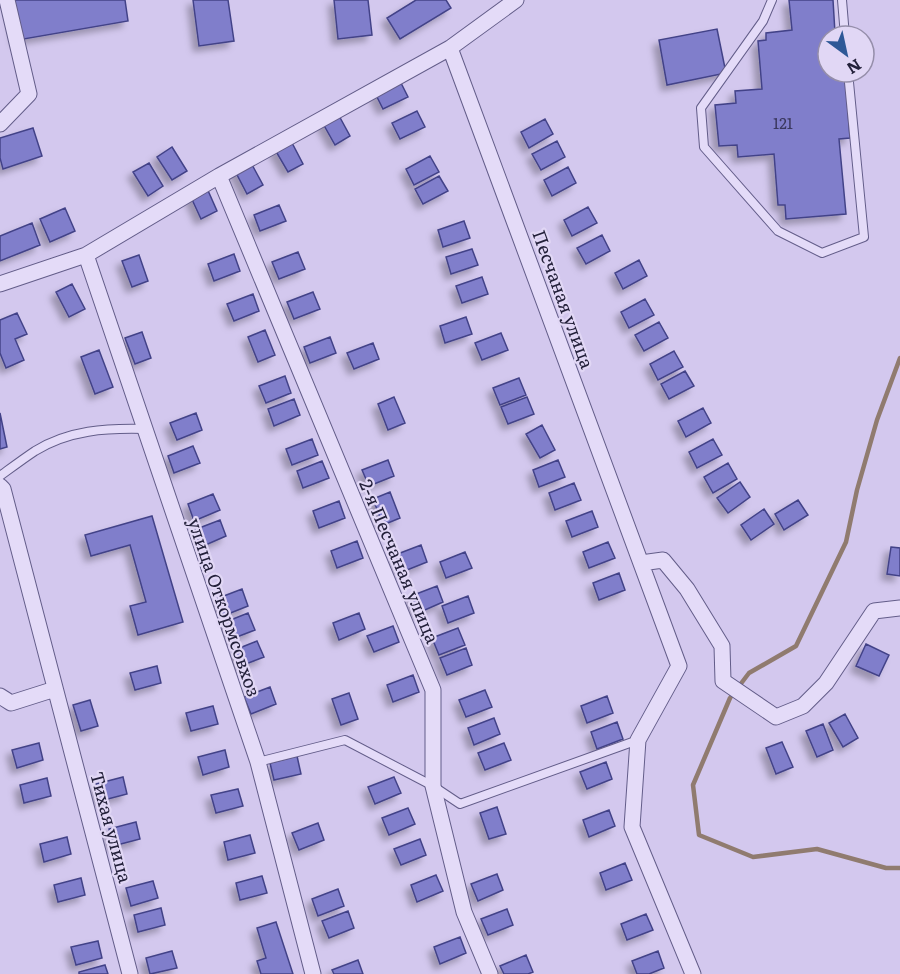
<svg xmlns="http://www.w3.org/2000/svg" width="900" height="974" viewBox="0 0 900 974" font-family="Literata,serif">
<defs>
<filter id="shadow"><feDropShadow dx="-5.5" dy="5.5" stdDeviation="3" flood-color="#0004"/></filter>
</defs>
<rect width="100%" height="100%" fill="#d3c8ee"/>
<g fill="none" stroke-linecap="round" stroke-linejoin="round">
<path stroke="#907b6f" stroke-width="4.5" d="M900 358 877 420 857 490 846 542 796 646 749 673 730 698 693 785 699 835 753 857 817 849 886 868H900"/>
</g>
<path fill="#807ecb" stroke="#434388" stroke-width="1.5" filter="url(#shadow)" d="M12 0H125L128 21 18 40Z
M193 0H228L234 41 199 46Z
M334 0H368L372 35 338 39Z
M416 0H446L451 8 400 39 387 18Z
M789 0H833L835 33 842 32V36H828V72H845L850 138 839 139 846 214 786 219 785 205H778L774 154 738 157 737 145 719 146 715 105 736 103 735 91 762 89 758 41 766 40V33L792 30Z
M717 29 726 73 667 85 659 40Z
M400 81 408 97 383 109 375 93Z
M417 111 425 127 400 139 392 123Z
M337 112 350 136 335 145 321 120Z
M545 119 553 134 529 148 521 132Z
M33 128 42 156 3 169 0 158V138Z
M290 139 303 164 288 172 274 148Z
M557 141 565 157 541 170 532 154Z
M172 147 187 171 172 180 157 157Z
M430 156 439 172 414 185 406 169Z
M250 161 263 185 247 194 234 169Z
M149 163 163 186 148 196 133 172Z
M568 167 576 183 552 196 544 180Z
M439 176 448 191 423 204 415 189Z
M206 186 217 211 201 219 189 193Z
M279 205 286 221 260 231 254 215Z
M588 207 597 223 572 236 564 220Z
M65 208 75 231 50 242 40 219Z
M464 221 470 238 443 247 438 230Z
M32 223 40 245 0 261V236Z
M602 235 610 251 586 264 577 248Z
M472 249 478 265 451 274 446 257Z
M298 252 305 269 279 279 272 262Z
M234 254 240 271 214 281 208 264Z
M139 255 148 281 132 287 122 261Z
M639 260 647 276 623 289 615 273Z
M482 277 488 294 462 303 456 286Z
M72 284 85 309 69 317 56 292Z
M313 292 320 309 294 319 287 302Z
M253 294 259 311 234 321 227 304Z
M645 299 654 315 629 328 621 312Z
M17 313 27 334 15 339 24 360 6 368 0 353V320Z
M466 317 472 334 445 343 440 326Z
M659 322 668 338 644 351 635 335Z
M265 330 275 355 258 362 248 337Z
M142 332 151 358 135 364 125 338Z
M501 333 508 350 482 360 475 343Z
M330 337 336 353 310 363 304 347Z
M373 343 379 359 354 369 347 353Z
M99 350 113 387 95 394 81 357Z
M674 351 683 367 658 380 650 364Z
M685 371 694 386 669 399 661 384Z
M285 376 291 393 266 403 259 386Z
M519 378 526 395 500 405 493 388Z
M394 397 405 423 388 430 378 404Z
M527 397 534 414 508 424 501 407Z
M294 399 300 415 274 426 268 409Z
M703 408 711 423 686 437 678 421Z
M0 413 7 447 0 449Z
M196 413 202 430 177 440 170 423Z
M542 425 555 450 540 458 526 434Z
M312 439 318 455 292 465 286 449Z
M713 439 722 455 697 468 689 452Z
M193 446 200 463 174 473 168 456Z
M388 460 394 476 369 486 362 470Z
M558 460 565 477 539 487 533 470Z
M322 461 329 478 303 488 297 471Z
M728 463 737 479 713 493 704 477Z
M740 482 750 497 728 513 717 498Z
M574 483 581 500 555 510 549 493Z
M390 492 400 518 383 525 373 499Z
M213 494 220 510 194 521 188 504Z
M798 500 808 515 784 530 775 514Z
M339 501 345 518 319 528 313 511Z
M764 509 774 524 751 540 741 525Z
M592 511 598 527 572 537 566 521Z
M152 516 183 622 138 635 130 606 146 602 130 545 91 556 85 535Z
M220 520 226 536 201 547 194 530Z
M357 541 363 558 337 568 331 551Z
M608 542 615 558 589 568 583 552Z
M421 545 427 562 402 572 395 555Z
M891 547 900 548V576L887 574Z
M465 552 472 568 446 578 440 562Z
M619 573 625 590 599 600 593 583Z
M437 586 443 602 418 613 411 596Z
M242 589 248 606 223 616 216 599Z
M468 596 474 613 448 623 442 606Z
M248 613 255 630 229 640 223 623Z
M359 613 365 629 339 640 333 623Z
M393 626 399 642 374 652 367 636Z
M458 628 465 645 439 655 432 638Z
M257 641 264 657 238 667 232 651Z
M866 644 889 655 879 676 856 666Z
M466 648 472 665 447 675 440 658Z
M157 666 161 683 135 690 130 673Z
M413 675 419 692 393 702 387 685Z
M270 687 276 704 251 714 244 697Z
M485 690 492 707 466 717 459 700Z
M349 693 358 719 341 725 332 699Z
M607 696 613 713 587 723 581 706Z
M90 700 98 726 81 731 73 705Z
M213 706 218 724 191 731 186 713Z
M845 714 858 738 843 747 829 723Z
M494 718 500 734 474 745 468 728Z
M617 722 623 739 597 749 591 732Z
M823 724 833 750 817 757 806 731Z
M782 742 793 767 776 774 766 748Z
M39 743 43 760 17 768 12 750Z
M504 743 511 760 485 770 478 753Z
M225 750 229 767 203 775 198 757Z
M297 756 301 774 274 780 270 763Z
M606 762 612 779 587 789 580 772Z
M123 777 127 794 100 801 96 784Z
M394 777 401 793 375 804 368 787Z
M47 778 51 796 24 803 20 785Z
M238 789 243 806 216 813 211 795Z
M497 807 506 834 489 839 480 813Z
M408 808 415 824 389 835 382 818Z
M609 810 615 826 589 837 583 820Z
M136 822 140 839 113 846 109 829Z
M318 823 324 840 299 850 292 833Z
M250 835 255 853 228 860 224 842Z
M67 837 71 854 44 862 40 844Z
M420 839 426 855 401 865 394 849Z
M625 863 632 880 606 890 600 873Z
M497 874 503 890 478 901 471 884Z
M436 875 443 891 417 902 411 885Z
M262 876 267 893 240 900 236 883Z
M81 878 85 895 58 902 54 885Z
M153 881 158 898 131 906 126 888Z
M338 889 344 906 318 916 312 899Z
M161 908 165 925 138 932 134 915Z
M507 909 513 925 488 935 481 919Z
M348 911 354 928 329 938 322 921Z
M646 914 653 930 627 940 621 924Z
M276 922 293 974H261L257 961 266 958 257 928Z
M460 937 466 953 440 964 434 947Z
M98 941 102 958 76 965 71 947Z
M172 951 177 968 150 974 146 958Z
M658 951 664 968 649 974H637L632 961Z
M526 955 533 972 528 974H504L500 966Z
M358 960 363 974H334L332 970Z
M105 965 108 974H79V972Z"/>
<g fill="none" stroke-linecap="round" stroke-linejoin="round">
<defs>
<path id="service" d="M772 0 763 21 701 108 704 147 778 231 822 253 864 237 848 72
M842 0 845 36
M0 476C11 468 23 459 35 451 69 430 106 428 145 429
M258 762 345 740 433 786 460 804 638 740"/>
<path id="minor" d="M450 48 516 0
M0 124 29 94 7 0
M219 176 433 690V786L464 912 490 974
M86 255 258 762 313 974
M0 284 86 255 219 176 450 48 679 666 638 740 632 827 693 974
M0 486 3 489 130 974
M641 563 663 560 687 589 722 646 723 681 776 717 803 706 826 683 874 611 900 608
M0 696 11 703 55 689"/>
</defs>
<use href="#service" stroke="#635d89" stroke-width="10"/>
<use href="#minor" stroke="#635d89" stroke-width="17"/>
<use href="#service" stroke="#e4dbf8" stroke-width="8"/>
<use href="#minor" stroke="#e4dbf8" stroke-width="15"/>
</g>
<g text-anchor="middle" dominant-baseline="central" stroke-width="4.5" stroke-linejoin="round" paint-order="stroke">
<g font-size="15" fill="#3a385e">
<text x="783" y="122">121</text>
</g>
<g font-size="18" fill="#23203a" stroke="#e1d7f5">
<text transform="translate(564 299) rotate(70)">Песчаная улица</text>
<text transform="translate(400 561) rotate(67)">2-я Песчаная улица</text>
<text transform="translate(225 607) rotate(71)">улица Откормсовхоз</text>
<text transform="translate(112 827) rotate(75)">Тихая улица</text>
</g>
</g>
<g transform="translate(846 54) rotate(147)"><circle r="28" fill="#e1d7f5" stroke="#958eaa" stroke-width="1.5"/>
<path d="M0-4.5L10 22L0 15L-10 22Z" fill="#2e5897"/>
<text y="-9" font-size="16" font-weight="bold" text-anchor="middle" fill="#23203a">N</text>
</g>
</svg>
